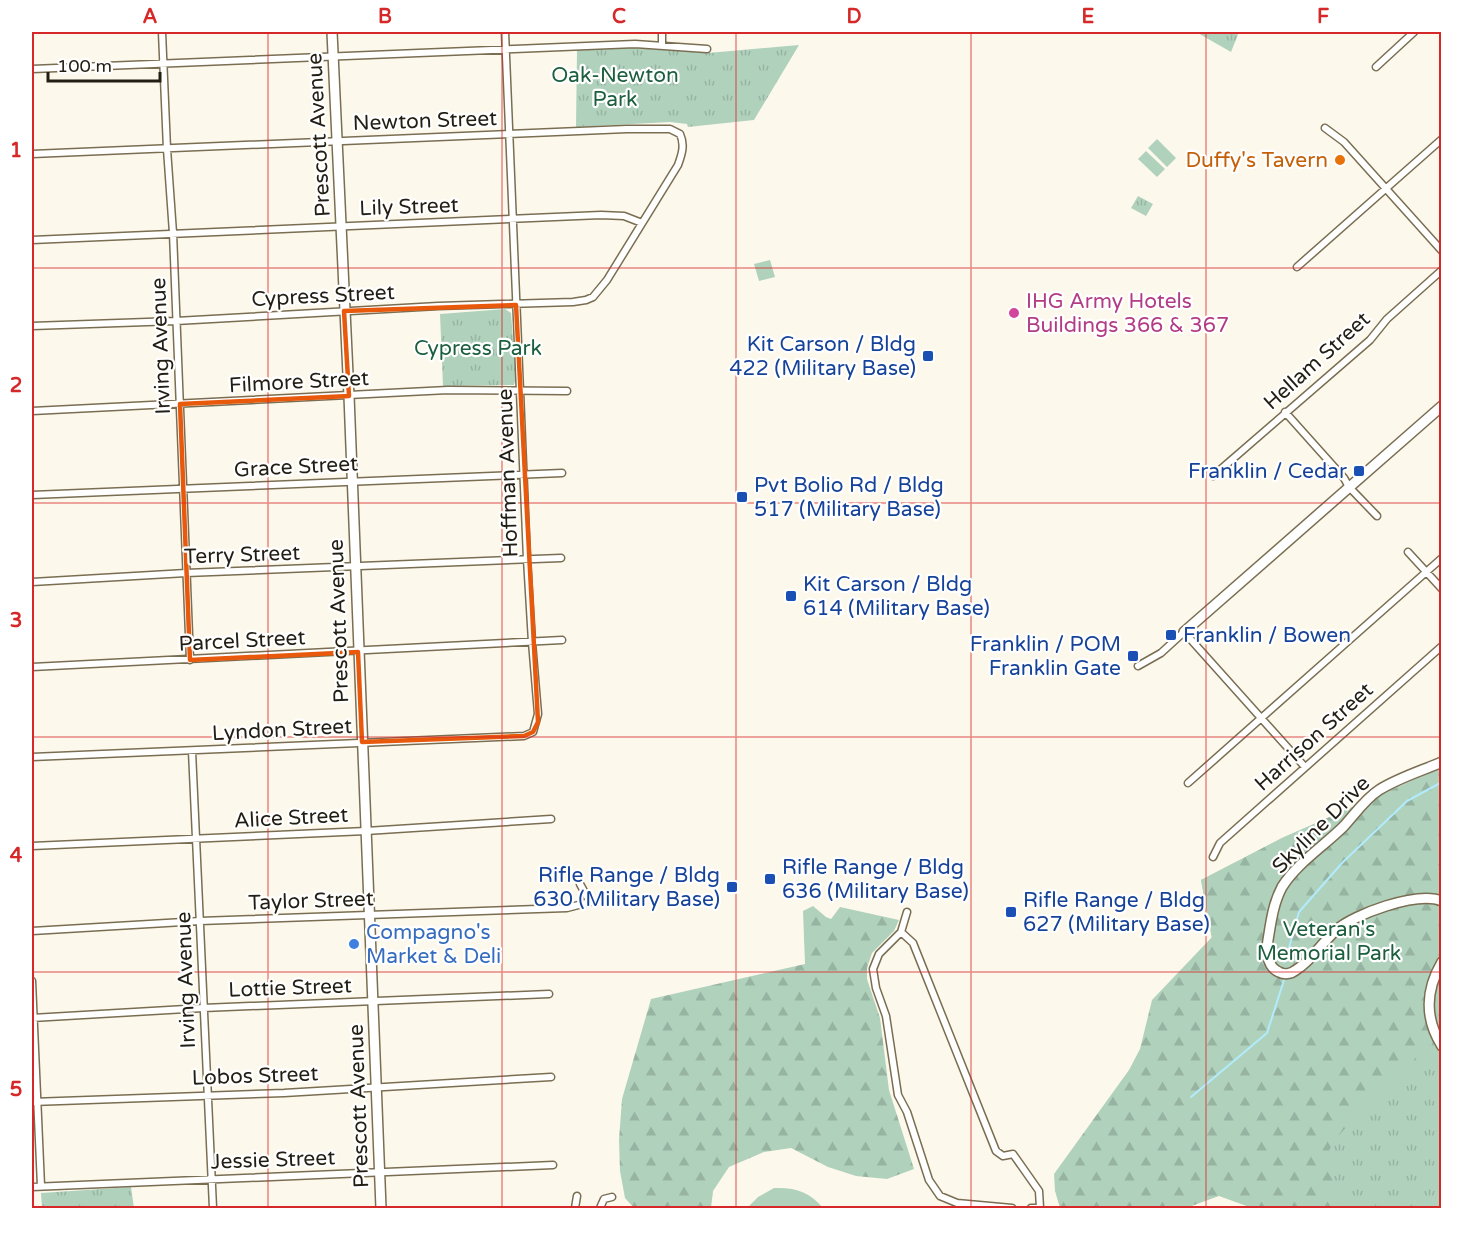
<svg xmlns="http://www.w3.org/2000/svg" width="1473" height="1240" viewBox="0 0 1473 1240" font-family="'Varela Round',sans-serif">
<defs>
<pattern id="grass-tufts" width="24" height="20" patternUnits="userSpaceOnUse" patternTransform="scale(1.5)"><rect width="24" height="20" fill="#b0d2bd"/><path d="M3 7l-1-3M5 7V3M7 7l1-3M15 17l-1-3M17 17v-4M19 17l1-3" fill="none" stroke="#97b4a2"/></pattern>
<pattern id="forest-firs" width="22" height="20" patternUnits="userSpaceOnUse" patternTransform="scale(1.5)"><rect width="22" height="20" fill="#b0d2bd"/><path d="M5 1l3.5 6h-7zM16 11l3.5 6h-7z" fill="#97b4a2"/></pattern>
</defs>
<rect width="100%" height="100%" fill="#fdf8ec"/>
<path fill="url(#grass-tufts)" d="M1196 32H1239L1231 52Z
M799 45 754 120 688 127 687 124 670 122 576 127 577 50 634 48 708 53Z
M1138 196 1153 204 1146 216 1131 208Z
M505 309 511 313 516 378 514 385 443 386 440 314Z
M1441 768V1208H1262L1201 880 1282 838Z
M131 1187 134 1208H42L41 1193Z"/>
<path fill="url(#forest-firs)" d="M1441 768V1034C1421 1054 1331 1133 1328 1155 1327 1164 1340 1198 1344 1208H1252L1219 1196 1186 1208H1129L1118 1206 1105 1208H1060L1055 1191 1054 1174 1129 1070 1140 1049 1152 1000 1212 937 1201 880 1282 838Z
M813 906 826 917 831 919 840 907 899 920 894 931 872 953 867 968V979L880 1018 889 1090 914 1169 887 1179 856 1176 828 1167 791 1148 764 1152 729 1167 713 1191 711 1208H634L625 1198 620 1171 619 1140 622 1099 651 999 805 964 803 911Z"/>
<path fill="#b0d2bd" d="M1157 139 1176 158 1167 167 1148 148Z
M1146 151 1165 169 1157 177 1138 159Z
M770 260 775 277 759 281 754 264Z
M459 332 463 359 451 360 447 334Z
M774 1188C795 1187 810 1192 823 1208H747L758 1197Z"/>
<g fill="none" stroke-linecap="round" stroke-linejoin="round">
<path stroke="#b1ebfc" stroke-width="2" d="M1285 962 1299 912 1342 863 1407 801 1442 782
M1191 1097 1267 1033 1284 980"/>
<defs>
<path id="street" d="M162 32 167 149 173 233 190 660
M662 32V46
M1376 67 1414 32
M32 69 635 44 707 49
M1325 128 1344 142 1442 251
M32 154 627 129H670L680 134C685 145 682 154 678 165L607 280 593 297 586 300 573 302 438 306 176 321 32 326
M32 240 601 215 624 216 642 223
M1297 267 1442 139
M32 411 448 390 567 391
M1285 412 1344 478 1349 487 1377 516
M1213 476 1370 340 1387 319 1442 270
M32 495 562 473
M1408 552 1442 589
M32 582 186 573 561 558
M1138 666 1161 653 1184 632 1305 767
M32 667 562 640
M192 751 213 1208
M32 757 524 736 533 732 538 714 532 642 527 559 505 32
M1188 783 1442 558
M32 846 366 831 551 819
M1213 857 1220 843 1442 646
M907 912 901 932 879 954 873 969 876 988 886 1016 898 1095 907 1112 929 1180 940 1196 957 1203 1012 1208
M32 931 200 921 567 908 590 902 580 884
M901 932 913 943 996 1151 1003 1156 1013 1154 1039 1191 1040 1208
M32 981 41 1186
M32 1018 203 1008 549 994
M32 1102 284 1093 551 1077
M32 1187 553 1165
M575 1208 577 1196
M600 1208 604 1199 612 1197
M1031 1208H1040"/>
<path id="secondary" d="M332 32 349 396 381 1208
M1184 632 1442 406
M1442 762C1421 771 1398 778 1379 790 1365 799 1355 814 1344 826 1324 846 1297 863 1282 887 1273 904 1271 922 1268 940 1266 951 1267 967 1279 972 1284 975 1291 974 1296 970 1311 961 1322 943 1335 931 1354 914 1417 891 1442 901
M1442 962C1426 989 1424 1018 1442 1046"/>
</defs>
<use href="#street" stroke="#7a6e52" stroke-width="9"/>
<use href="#secondary" stroke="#7a6e52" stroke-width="12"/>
<use href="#street" stroke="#fff" stroke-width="6"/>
<use href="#secondary" stroke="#fff" stroke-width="9"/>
</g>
<path fill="none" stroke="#e8590c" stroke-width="4.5" stroke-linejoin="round" d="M516 305 538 722 533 732 524 736 362 742 358 652 190 660 180 404 349 396 344 311Z"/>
<path fill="none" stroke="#d62828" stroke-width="1.5" stroke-opacity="0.55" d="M268 32V1208M502 32V1208M736 32V1208M971 32V1208M1206 32V1208M32 268H1442M32 503H1442M32 737H1442M32 972H1442"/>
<circle fill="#e8710a" stroke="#fff" stroke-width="2" cx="1340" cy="160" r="6"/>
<circle fill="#d1479c" stroke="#fff" stroke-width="2" cx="1014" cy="313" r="6"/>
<g fill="#1a4fb4" stroke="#fff" stroke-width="2">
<rect x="922" y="350" width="12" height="12" rx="3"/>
<rect x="1353" y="465" width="12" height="12" rx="3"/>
<rect x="736" y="491" width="12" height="12" rx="3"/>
<rect x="785" y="590" width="12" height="12" rx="3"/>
<rect x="1165" y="629" width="12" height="12" rx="3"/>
<rect x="1127" y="650" width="12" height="12" rx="3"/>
<rect x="764" y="873" width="12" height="12" rx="3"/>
<rect x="726" y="881" width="12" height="12" rx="3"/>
<rect x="1005" y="906" width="12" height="12" rx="3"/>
</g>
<circle fill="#3f7fe0" stroke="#fff" stroke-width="2" cx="354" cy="944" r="6"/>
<g text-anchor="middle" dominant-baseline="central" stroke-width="4.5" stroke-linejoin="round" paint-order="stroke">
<g font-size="21" fill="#1c5f3e" stroke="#fff">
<text x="615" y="75">Oak-Newton<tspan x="615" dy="24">Park</tspan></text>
<text x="478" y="348">Cypress Park</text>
<text x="1329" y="929">Veteran's<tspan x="1329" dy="24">Memorial Park</tspan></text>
</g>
<g font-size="21" fill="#231e13" stroke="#fff">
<text transform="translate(425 121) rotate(-2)">Newton Street</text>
<text transform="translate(319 135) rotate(-93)">Prescott Avenue</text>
<text transform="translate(409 207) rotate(-2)">Lily Street</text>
<text transform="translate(323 296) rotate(-3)">Cypress Street</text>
<text transform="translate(161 346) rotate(-92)">Irving Avenue</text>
<text transform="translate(1317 361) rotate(-42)">Hellam Street</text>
<text transform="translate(299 382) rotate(-3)">Filmore Street</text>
<text transform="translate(296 467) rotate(-3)">Grace Street</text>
<text transform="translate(508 473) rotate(-92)">Hoffman Avenue</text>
<text transform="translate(242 555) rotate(-2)">Terry Street</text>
<text transform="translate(339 621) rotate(-92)">Prescott Avenue</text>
<text transform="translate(242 641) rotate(-3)">Parcel Street</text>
<text transform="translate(282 730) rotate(-3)">Lyndon Street</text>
<text transform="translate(1314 737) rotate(-42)">Harrison Street</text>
<text transform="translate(291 818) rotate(-3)">Alice Street</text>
<text transform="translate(1321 825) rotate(-45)">Skyline Drive</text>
<text transform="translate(311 901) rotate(-2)">Taylor Street</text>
<text transform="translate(186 980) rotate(-92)">Irving Avenue</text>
<text transform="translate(290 988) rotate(-2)">Lottie Street</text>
<text transform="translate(255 1076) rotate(-2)">Lobos Street</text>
<text transform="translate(359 1106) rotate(-92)">Prescott Avenue</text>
<text transform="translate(273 1160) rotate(-2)">Jessie Street</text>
</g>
<g font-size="21" fill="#c56008" stroke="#fff" text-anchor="end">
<text x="1328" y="160">Duffy's Tavern</text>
</g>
<g font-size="21" fill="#b23c85" stroke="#fff" text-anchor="start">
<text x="1026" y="301">IHG Army Hotels<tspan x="1026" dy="24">Buildings 366 &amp; 367</tspan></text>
</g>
<g font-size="21" fill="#164399" stroke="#fff" text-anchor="start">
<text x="916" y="344" text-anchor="end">Kit Carson / Bldg<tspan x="916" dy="24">422 (Military Base)</tspan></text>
<text x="1347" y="471" text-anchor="end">Franklin / Cedar</text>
<text x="754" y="485">Pvt Bolio Rd / Bldg<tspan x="754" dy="24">517 (Military Base)</tspan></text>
<text x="803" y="584">Kit Carson / Bldg<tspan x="803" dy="24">614 (Military Base)</tspan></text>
<text x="1183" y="635">Franklin / Bowen</text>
<text x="1121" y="644" text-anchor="end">Franklin / POM<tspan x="1121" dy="24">Franklin Gate</tspan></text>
<text x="782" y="867">Rifle Range / Bldg<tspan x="782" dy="24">636 (Military Base)</tspan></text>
<text x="720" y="875" text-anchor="end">Rifle Range / Bldg<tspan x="720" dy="24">630 (Military Base)</tspan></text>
<text x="1023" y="900">Rifle Range / Bldg<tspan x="1023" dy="24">627 (Military Base)</tspan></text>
</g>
<g font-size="21" fill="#366cbe" stroke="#fff" text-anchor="start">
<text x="366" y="932">Compagno's<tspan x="366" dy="24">Market &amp; Deli</tspan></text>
</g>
</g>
<rect width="1473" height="1240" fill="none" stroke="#ffffff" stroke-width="66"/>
<path d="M48 72v9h112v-9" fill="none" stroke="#231e13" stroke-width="3"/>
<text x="57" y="72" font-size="18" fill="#231e13" stroke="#ffffff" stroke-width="4.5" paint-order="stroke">100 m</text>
<rect x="33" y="33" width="1407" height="1174" fill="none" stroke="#d62828" stroke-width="2"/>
<g font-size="20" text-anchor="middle" font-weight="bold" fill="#d62828">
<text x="150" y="23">A</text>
<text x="385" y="23">B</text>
<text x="619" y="23">C</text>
<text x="854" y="23">D</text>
<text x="1088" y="23">E</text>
<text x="1323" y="23">F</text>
<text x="16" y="157">1</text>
<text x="16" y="392">2</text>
<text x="16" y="627">3</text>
<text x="16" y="862">4</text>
<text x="16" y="1096">5</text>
</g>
</svg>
